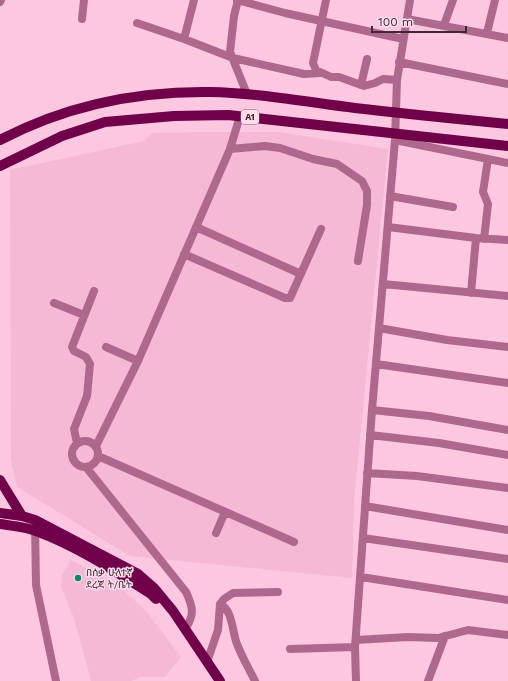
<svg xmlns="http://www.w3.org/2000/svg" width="508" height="681" viewBox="0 0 508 681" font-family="'Work Sans','Noto Sans Ethiopic',sans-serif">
<rect width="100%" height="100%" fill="#fdc7e1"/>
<path fill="#f5b9d6" d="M203 132H278L388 149 354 502 352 578 130 556 17 487 11 459 10 170 144 141 152 133Z
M71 560 118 585 147 612 181 657 165 677H139L132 681H91L74 618 61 587 62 575Z"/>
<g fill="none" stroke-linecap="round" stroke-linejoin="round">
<path stroke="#ae688c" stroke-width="8" d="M237 0 285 13 403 39
M238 0 234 16 230 52 247 94
M326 0 313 63 316 70 331 77H339L364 86 375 83 383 79 397 80
M0 2 1 0
M82 19 84 0
M407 19 508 38
M137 23 184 39 233 58 304 74 320 73
M444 25 453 0
M487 33 495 0
M184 39 194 0
M399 62 508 84
M361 85 367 59
M395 140 508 163
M230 149 265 146 280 148 313 159 337 164 362 181 367 191V205L358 261
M390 196 453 207
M196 227 301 274
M388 227 476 238 508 240
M484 239 488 204 483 192 488 159
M184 254 285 298H290L321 229
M383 284 508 296
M471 293 476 238
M54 303 84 315
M379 328 447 340 508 347
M106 347 138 361
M376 364 508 383
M372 410 429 416 508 430
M370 435 439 443 508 455
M72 454a13 13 0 1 1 26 0a13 13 0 1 1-26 0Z
M77 443 74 429 87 396 90 364 86 357 74 351 72 347 94 291
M96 446 138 361 230 149 240 116
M98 456 294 542
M86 467 186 592C193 607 195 615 185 629
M367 473 417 476 508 488
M365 506 508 530
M35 525 36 585 56 681
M216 533 225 512
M363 538 508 559
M361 577 508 600
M220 604C233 610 232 632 237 644 242 657 249 669 255 681
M356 640 408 637 438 638 468 630 508 635
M290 649 355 647
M207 662 218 630 220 604 224 599 233 593 278 592
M356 681 355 647 372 410 395 140 397 80 410 0
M428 681 445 636"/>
<path stroke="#6f0049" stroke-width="10" d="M0 140C65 106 137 91 210 92 258 93 307 102 355 108 406 114 457 119 508 124
M0 166 62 136 105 122 174 116 228 115 508 146
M0 480 22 516
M0 513 22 516 35 520 138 574 154 588 173 611 220 681
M0 524C12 526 25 527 36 531 77 546 115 571 151 594L156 599"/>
</g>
<circle fill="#118768" stroke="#fddceb" stroke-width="1.5" cx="78" cy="578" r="4"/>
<g text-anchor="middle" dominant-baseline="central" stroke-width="3" stroke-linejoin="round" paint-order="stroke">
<rect fill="#fddceb" stroke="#775f6a" stroke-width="1" x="241" y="110" width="18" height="14" rx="3"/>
<g font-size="9" font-weight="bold" fill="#3d2933">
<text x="250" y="117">A1</text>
</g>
<g font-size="10" fill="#3d2933" stroke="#fddceb" text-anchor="start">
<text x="86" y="572">በሰቃ ሁለተኛ<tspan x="86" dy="12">ደረጃ ት/ቤት</tspan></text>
</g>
</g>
<path d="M372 26v6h94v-6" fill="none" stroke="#3d2933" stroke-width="2"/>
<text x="378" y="26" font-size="12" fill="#3d2933" stroke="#fddceb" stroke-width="3" paint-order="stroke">100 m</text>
</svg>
